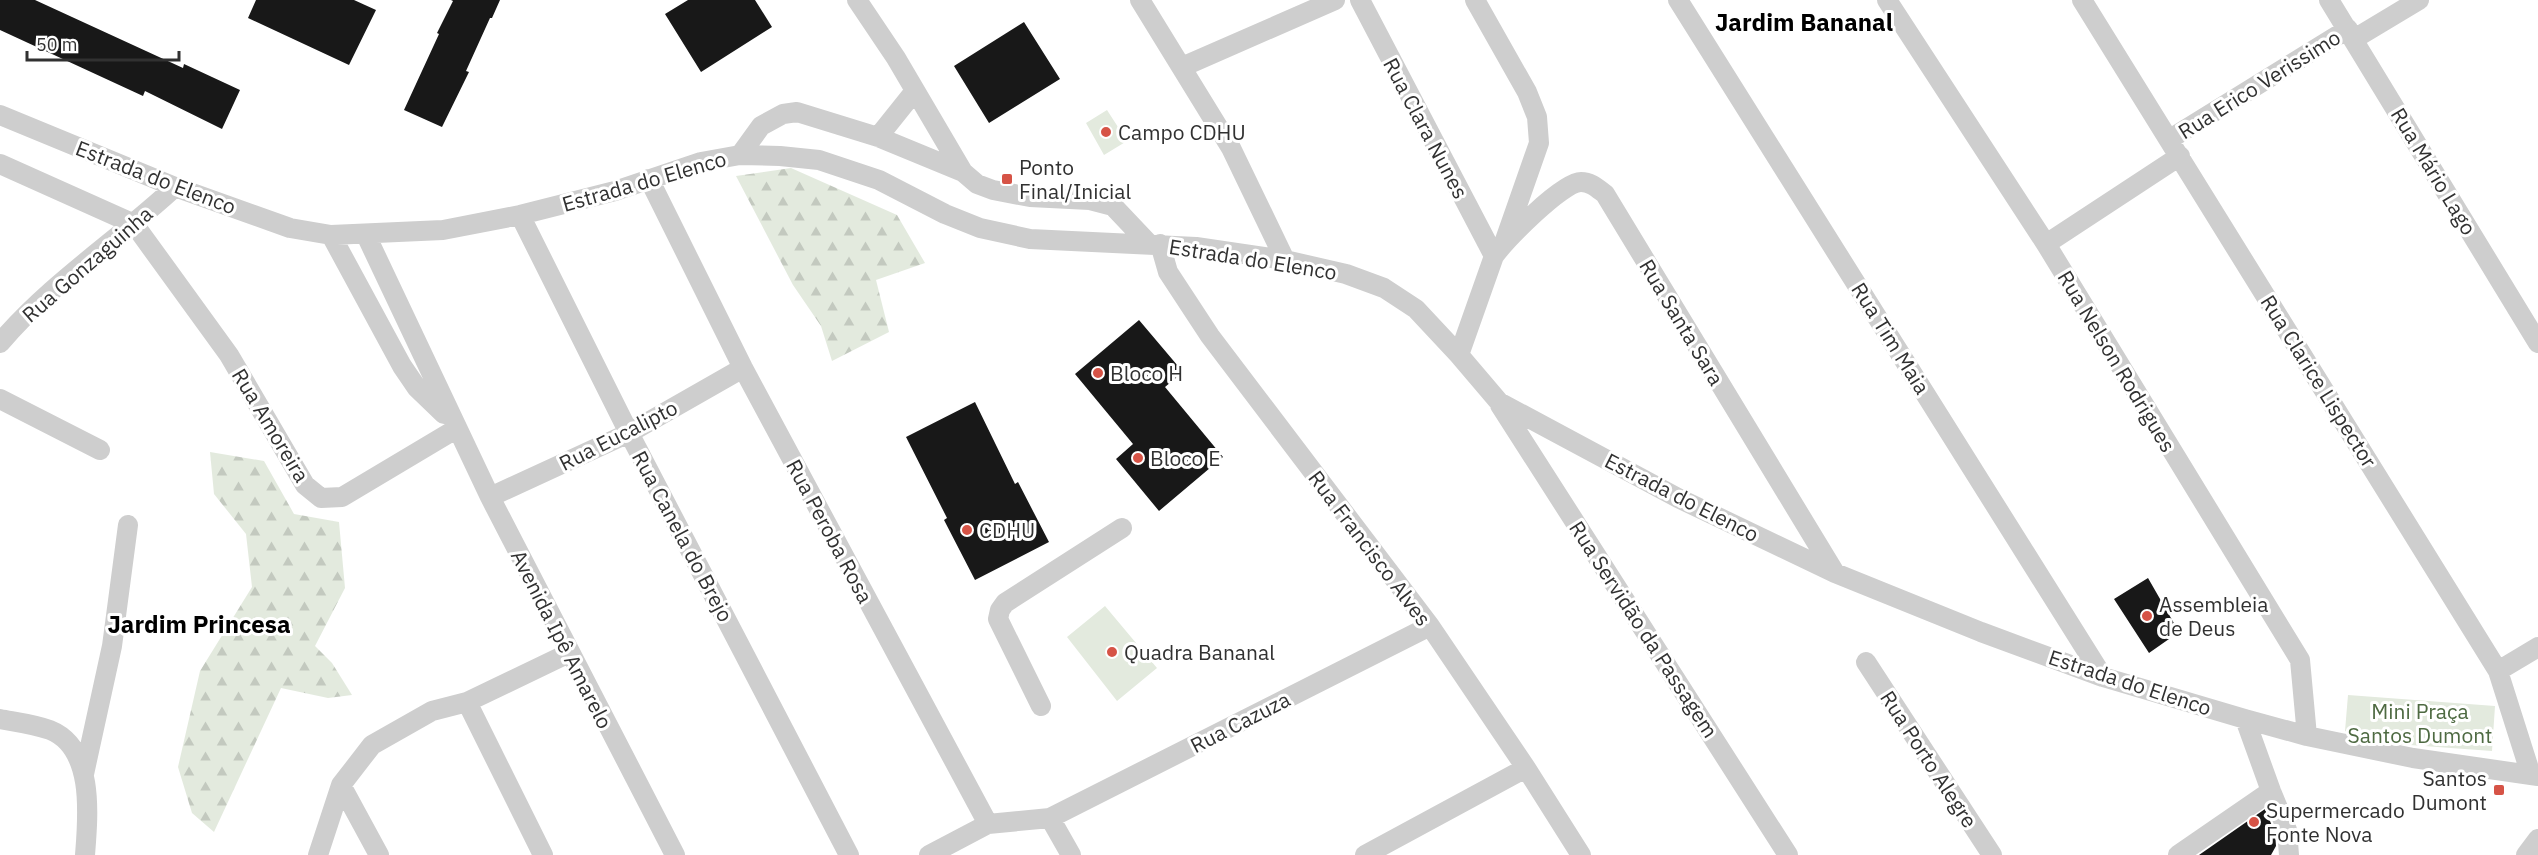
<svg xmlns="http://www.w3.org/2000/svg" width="2538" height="855" viewBox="0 0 2538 855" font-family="'IBM Plex Sans',sans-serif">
<defs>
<pattern id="forest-firs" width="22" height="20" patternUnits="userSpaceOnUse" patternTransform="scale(1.5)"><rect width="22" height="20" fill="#e3eade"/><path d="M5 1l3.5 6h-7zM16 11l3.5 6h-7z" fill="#c3c9bf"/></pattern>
</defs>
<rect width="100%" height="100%" fill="#fff"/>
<path fill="#e3eade" d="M1107 110 1127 141 1104 155 1086 123Z
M1105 606 1157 668 1117 701 1067 637Z
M2348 695 2495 706 2492 751 2369 742 2345 731Z"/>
<path fill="url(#forest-firs)" d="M791 168 897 215 925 263 876 280 889 332 832 361 821 326 793 285 736 176Z
M210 452 264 461 294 514 339 522 345 588 315 646 332 663 352 695 328 698 281 688 214 832 192 813 178 767 200 671 252 587 246 534 214 494Z"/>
<path fill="#181818" d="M0 0H35L183 68 184 64 240 90 222 129 145 91 143 96 0 30Z
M256 0H354L376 10 349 65 248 18Z
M451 0H500L492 18H490L466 71 469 72 442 127 404 110 439 34 437 33 453 1Z
M688 0H755L772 27 701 72 665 14Z
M1024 22 1060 79 989 123 954 66Z
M1139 320 1183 372 1165 387 1223 457 1159 511 1116 459 1133 444 1075 374Z
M975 402 1015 484 1018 482 1049 542 975 580 944 520 947 518 906 437Z
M2148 578 2179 632 2149 653 2114 599Z
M2265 809 2275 833 2276 846 2271 855H2199Z"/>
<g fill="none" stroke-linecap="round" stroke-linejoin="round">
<path stroke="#cecece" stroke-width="20" d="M857 0 896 58 963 172
M1140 0 1231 148 1285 260
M1360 0 1494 256
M1475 0 1527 92 1537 117 1539 143 1505 240
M1678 0 2103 677
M1887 0 2046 244 2300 660 2307 736
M2082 0 2498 671 2531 775
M2329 0 2538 343
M2354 39 2419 0
M1182 67 1335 0
M0 115 175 187 290 228 331 235 443 230 520 215 615 191 701 162 740 155 780 156 819 160 879 180 945 214 980 228 1030 239 1196 247 1285 260 1346 274 1384 288 1416 309 1459 355 1499 402 1678 498 1835 573 1981 632 2103 677 2245 719 2307 736 2413 758 2538 776
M878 137 914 92
M2170 139 2348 29
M740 155 761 126 783 114 797 112 878 137 963 172 977 184 993 190 1030 197 1090 200 1113 206 1149 244
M0 164 134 224 229 355 305 485 321 498 342 497 456 429
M649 179 743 368 988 824 1050 818 1430 626
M520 215 629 433 849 855
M331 235 402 366 417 388 444 414
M366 235 490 497 675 855
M1160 244 1168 272 1210 336 1430 626 1526 768 1581 855
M2046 244 2180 156
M0 343C51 283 118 240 175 187
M1459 355 1494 256C1506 240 1562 182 1581 182 1591 182 1597 188 1605 194L1835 573
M0 399 100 450
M1500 405 1788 855
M490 497 629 433 743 368
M1866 662 1992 855
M2498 671 2538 647
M467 702 543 855
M1041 706 998 619 1000 610 1005 603 1122 528
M0 719C16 722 34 724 50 730 95 748 88 817 85 855
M2245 719 2271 791 2287 830 2289 855
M84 774 112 646 128 525
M341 785 379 855
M1050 818 1071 855
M318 855 341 785 372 745 432 711 467 702 569 653
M929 855 988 824
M1365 855 1526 768
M2178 855 2271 791
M2526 855 2538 839"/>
</g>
<g fill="#d65346" stroke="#fff" stroke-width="2">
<circle cx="1106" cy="132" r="6"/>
<rect x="1001" y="173" width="12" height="12" rx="3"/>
<circle cx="1098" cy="373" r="6"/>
<circle cx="1138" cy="458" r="6"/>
<circle cx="967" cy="530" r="6"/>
<circle cx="2147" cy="616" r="6"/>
<circle cx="1112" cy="652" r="6"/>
<rect x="2493" y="784" width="12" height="12" rx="3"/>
<circle cx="2254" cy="822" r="6"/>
</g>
<g text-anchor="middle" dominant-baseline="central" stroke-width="6" stroke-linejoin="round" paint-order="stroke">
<g font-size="21" fill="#313131" stroke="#fff">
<text transform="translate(2259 84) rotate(-32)">Rua Erico Verissimo</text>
<text transform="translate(1426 128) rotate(62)">Rua Clara Nunes</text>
<text transform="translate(2434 171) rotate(59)">Rua Mário Lago</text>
<text transform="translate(156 177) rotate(21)">Estrada do Elenco</text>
<text transform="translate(644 181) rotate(-16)">Estrada do Elenco</text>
<text transform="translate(1253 259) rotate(9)">Estrada do Elenco</text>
<text transform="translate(87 264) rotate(-41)">Rua Gonzaguinha</text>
<text transform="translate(1682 322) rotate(59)">Rua Santa Sara</text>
<text transform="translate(1891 338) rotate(58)">Rua Tim Maia</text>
<text transform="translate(2117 361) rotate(59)">Rua Nelson Rodrigues</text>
<text transform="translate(2319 381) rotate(58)">Rua Clarice Lispector</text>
<text transform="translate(271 425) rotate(59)">Rua Amoreira</text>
<text transform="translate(618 435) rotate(-27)">Rua Eucalipto</text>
<text transform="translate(1682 497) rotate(27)">Estrada do Elenco</text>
<text transform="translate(830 531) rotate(62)">Rua Peroba Rosa</text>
<text transform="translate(683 536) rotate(62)">Rua Canela do Brejo</text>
<text transform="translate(1370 548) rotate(53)">Rua Francisco Alves</text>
<text transform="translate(1644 629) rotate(57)">Rua Servidão da Passagem</text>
<text transform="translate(562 639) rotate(63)">Avenida Ipê Amarelo</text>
<text transform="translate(2130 682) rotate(18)">Estrada do Elenco</text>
<text transform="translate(1240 722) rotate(-27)">Rua Cazuza</text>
<text transform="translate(1929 759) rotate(57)">Rua Porto Alegre</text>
</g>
<g font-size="21" fill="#313131" stroke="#fff" text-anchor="start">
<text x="1118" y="132">Campo CDHU</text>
<text x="1019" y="167">Ponto<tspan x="1019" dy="24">Final/Inicial</tspan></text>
<text x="1110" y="373">Bloco H</text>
<text x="1150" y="458">Bloco E</text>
<text x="979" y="530">CDHU</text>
<text x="2159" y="604">Assembleia<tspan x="2159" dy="24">de Deus</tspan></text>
<text x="1124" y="652">Quadra Bananal</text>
<text x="2487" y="778" text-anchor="end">Santos<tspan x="2487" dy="24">Dumont</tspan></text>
<text x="2266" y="810">Supermercado<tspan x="2266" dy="24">Fonte Nova</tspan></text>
</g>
<g font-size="21" fill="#4e6a42" stroke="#fff">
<text x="2420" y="711">Mini Praça<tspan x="2420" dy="24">Santos Dumont</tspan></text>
</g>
<g font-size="24" font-weight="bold" fill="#000" stroke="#fff">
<text x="1804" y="22">Jardim Bananal</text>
<text x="199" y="624">Jardim Princesa</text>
</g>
</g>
<path d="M27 51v9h152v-9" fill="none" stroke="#313131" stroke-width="3"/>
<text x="36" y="51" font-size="18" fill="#313131" stroke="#ffffff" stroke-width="4.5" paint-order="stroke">50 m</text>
</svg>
